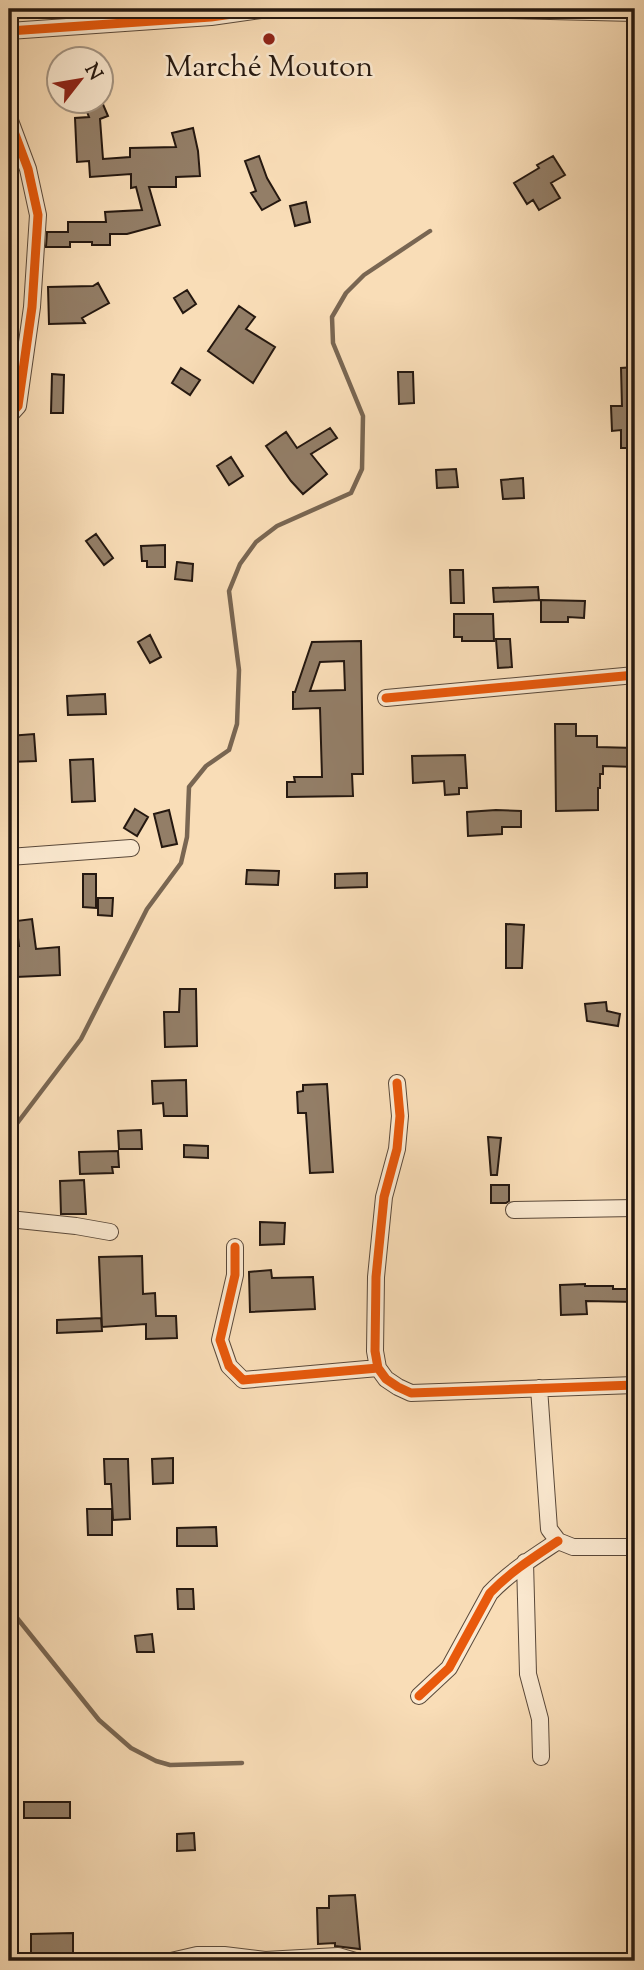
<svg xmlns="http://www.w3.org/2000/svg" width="644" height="1970" viewBox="0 0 644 1970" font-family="'Sorts Mill Goudy',serif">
<rect width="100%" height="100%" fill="#f9ddb7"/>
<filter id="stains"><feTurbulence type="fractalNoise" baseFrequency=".00286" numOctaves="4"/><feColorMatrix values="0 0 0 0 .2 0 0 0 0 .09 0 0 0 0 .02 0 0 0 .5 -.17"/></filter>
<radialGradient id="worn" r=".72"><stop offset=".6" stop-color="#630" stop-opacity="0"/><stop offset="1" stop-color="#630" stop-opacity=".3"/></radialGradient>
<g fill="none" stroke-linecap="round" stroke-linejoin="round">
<path stroke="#796652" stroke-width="4.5" d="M9 1134 81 1039 147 909 181 863 187 837 189 787 206 766 229 750 237 724 239 670 229 591 240 564 256 542 277 526 351 493 362 469 363 416 333 343 332 317 346 293 364 275 430 231
M9 1608 99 1720 131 1748 156 1761 170 1765 242 1763"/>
</g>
<path fill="#937e67" stroke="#251810" stroke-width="2" fill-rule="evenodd" d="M83 102H102L108 116 100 119 103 159 130 157V148L176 147 172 133 193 128 198 151 200 176 176 177V187H149L160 225 127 234H110V245H92V242H70V247H46L47 232H68V222H106L105 212 142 210 136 187 131 188V174L90 177 89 161 77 162 75 118 89 117Z
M259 156 267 178 280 200 262 210 251 193 256 191 245 161Z
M553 156 565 175 551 183 560 198 539 210 533 200 527 204 514 183 539 168 537 165Z
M306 202 310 222 295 226 290 206Z
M98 283 109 303 82 318 85 323 49 324 48 287 93 286Z
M187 290 196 304 183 313 174 298Z
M239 306 255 317 246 329 275 347 253 383 208 351Z
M635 367V448H621V430L612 431 611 406H622L621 368Z
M181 368 200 380 190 395 172 383Z
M398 372H413L414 403 399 404Z
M52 374 64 375 63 413H51Z
M330 428 337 438 311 454 327 474 303 494 291 481 266 446 286 432 297 448Z
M231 457 243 476 229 485 217 466Z
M456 469 458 487 437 488 436 470Z
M523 478 524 498 503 499 501 480Z
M96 534 113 558 104 565 86 541Z
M165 545V567H147V561H142L141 546Z
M177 562 193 564 192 581 175 579Z
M450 570H463L464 603H451Z
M538 587 539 600 494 602 493 588Z
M541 600 585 601 584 618 568 617V622H541Z
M454 614H493L494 641H462V637H454Z
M150 635 161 657 150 663 138 642Z
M496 639H510L512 667 498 668Z
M361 641 363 774H352L353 796 287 797V782H295L294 777H322L320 708 293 709V692H295L312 642ZM344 661 345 690 310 691 320 662Z
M105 694 106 714 68 715 67 696Z
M555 724H576V736H597V747L635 748V767L603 766V774H600V788H598V810L556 811Z
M34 734 36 761 10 762 9 736Z
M465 755 467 788H459V794L445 795 444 781 413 783 412 756Z
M93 759 95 801 72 802 70 760Z
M135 809 148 817 137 836 124 828Z
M169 810 177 844 162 847 154 814Z
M496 810 521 811V827H502V834L468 836 467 812Z
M247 870 279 871 278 885 246 884Z
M367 873V887L335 888V874Z
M83 874H96V908L83 907Z
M98 898H113L112 916 98 915Z
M32 919 36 949 59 947 60 975 16 977 13 946H19L16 921Z
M506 924 524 925 522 968H506Z
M180 989H196L197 1046 165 1047 164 1012H179Z
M606 1002 607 1011 620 1014 618 1026 587 1021 585 1004Z
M186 1080 187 1116H164L163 1103 153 1104 152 1081Z
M327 1084 333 1172 310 1173 306 1113H298L297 1092 303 1091V1085Z
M141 1130 142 1149H119L118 1131Z
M488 1137 501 1138 497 1175H491Z
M184 1145 208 1146V1158L184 1157Z
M118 1151 119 1167H112L113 1173 80 1174 79 1152Z
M84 1180 86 1214H61L60 1181Z
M491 1185H509V1201L506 1203H491Z
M260 1222 285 1223 284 1244 260 1245Z
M142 1256 143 1294 155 1293 156 1316H176L177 1338 146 1339V1324L102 1327 99 1257Z
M271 1270 272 1278 313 1277 315 1309 250 1312 249 1272Z
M585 1284V1286H613V1289H635V1302L586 1301 587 1314 561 1315 560 1285Z
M101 1318 102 1331 57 1333V1320Z
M173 1458V1483L153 1484 152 1459Z
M104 1459H128L130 1519 113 1520 111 1484H105Z
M87 1509H112V1535H88Z
M216 1527 217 1546H177V1528Z
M177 1589H193L194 1609H178Z
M152 1634 154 1652H137L135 1636Z
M24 1802H70V1818H24Z
M194 1833 195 1850 177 1851V1834Z
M355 1895 360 1949 335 1946V1943L318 1944 317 1908H329V1896Z
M73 1933V1957L31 1959V1934Z"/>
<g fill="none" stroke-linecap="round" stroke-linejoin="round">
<defs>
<path id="minor" d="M472 9 635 13
M9 31 211 17 268 9
M9 118 28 169 38 215 32 307 18 406 9 416
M386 698 635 675
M9 857 131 848
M397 1083 400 1116 397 1149 384 1197 376 1277 375 1351 378 1368 386 1379 398 1387 411 1393 635 1385
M514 1210 635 1208
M9 1219 76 1226 110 1232
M235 1247V1275L220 1340 229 1366 243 1380 378 1368
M539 1388 549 1529 558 1541 573 1547H635
M525 1562 528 1674 540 1719 541 1757
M419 1696 449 1668 490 1593C510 1572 534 1557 558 1541
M171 1961 197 1955H224L265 1960 338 1956 355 1961"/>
</defs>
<use href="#minor" stroke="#5a493a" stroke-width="18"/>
<use href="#minor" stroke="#fbe9d0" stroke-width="16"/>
<defs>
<path id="cycleway" d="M9 31 211 17 268 9
M9 118 28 169 38 215 32 307 18 406 9 416
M386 698 635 675
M397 1083 400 1116 397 1149 384 1197 376 1277 375 1351 378 1368 386 1379 398 1387 411 1393 635 1385
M235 1247V1275L220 1340 229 1366 243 1380 378 1368
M419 1696 449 1668 490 1593C510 1572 534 1557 558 1541"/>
</defs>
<use href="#cycleway" stroke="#fbe9d0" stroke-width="13"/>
<use href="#cycleway" stroke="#e8590c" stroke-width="9"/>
</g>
<circle fill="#8f2418" stroke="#fbe9d0" stroke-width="2.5" cx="269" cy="39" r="7"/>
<g text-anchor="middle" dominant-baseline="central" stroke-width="5" stroke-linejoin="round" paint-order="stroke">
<g font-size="30" fill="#251810" stroke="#fbe9d0">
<text x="269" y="68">Marché Mouton</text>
</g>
</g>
<rect width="644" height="1970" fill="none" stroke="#f9ddb7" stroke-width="35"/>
<rect x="10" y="10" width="623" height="1949" fill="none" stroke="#251810" stroke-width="3.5"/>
<rect x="18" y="18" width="609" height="1935" fill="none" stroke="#251810" stroke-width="2"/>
<g transform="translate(80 80) rotate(59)"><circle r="33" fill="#fbe9d0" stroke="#a59583" stroke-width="2"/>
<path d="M0-5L12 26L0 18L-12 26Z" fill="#8f2418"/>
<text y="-10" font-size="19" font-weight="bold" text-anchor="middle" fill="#251810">N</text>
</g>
<rect width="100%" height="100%" filter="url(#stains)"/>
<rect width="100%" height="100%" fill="url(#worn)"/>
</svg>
